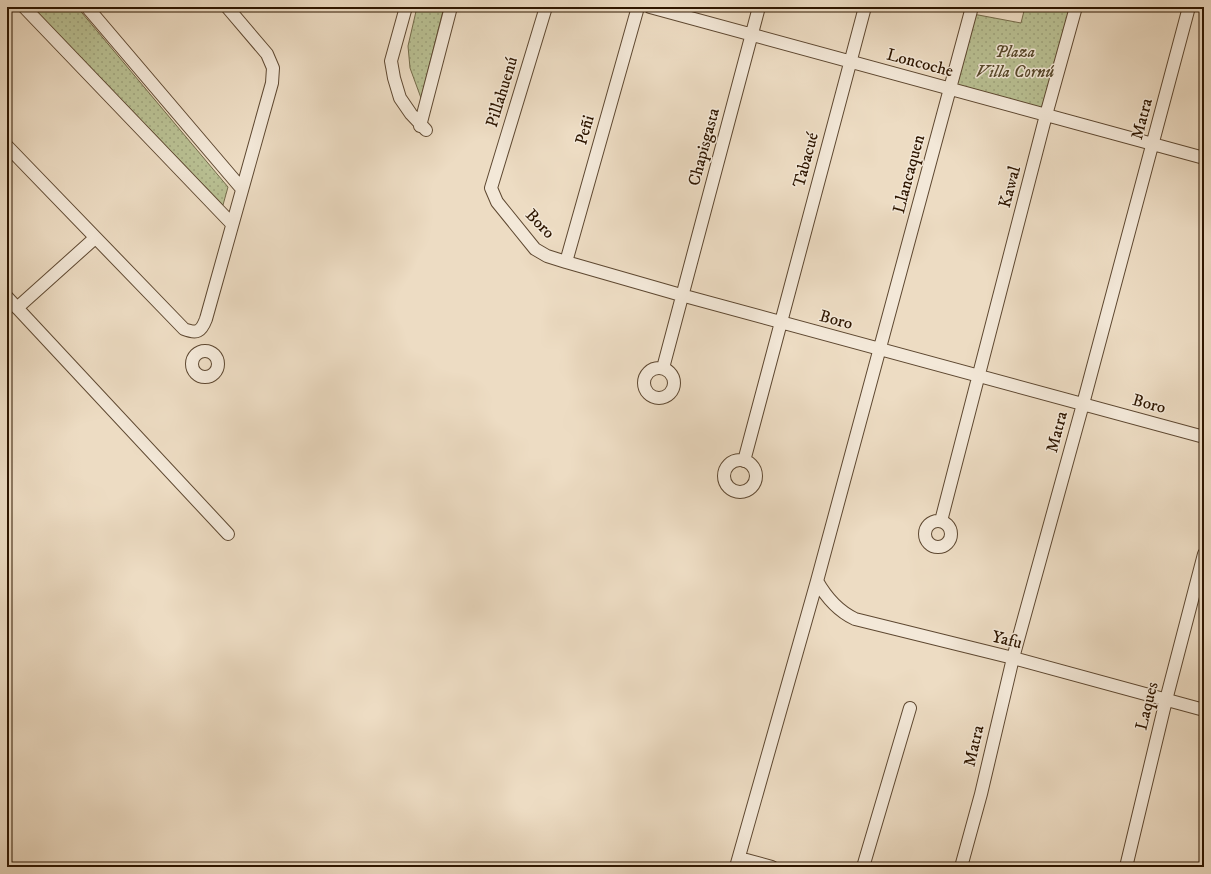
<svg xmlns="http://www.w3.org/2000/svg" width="1211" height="874" viewBox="0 0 1211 874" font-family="'IM FELL DW Pica',serif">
<defs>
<pattern id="grass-dots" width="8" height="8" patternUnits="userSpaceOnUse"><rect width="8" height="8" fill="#b9c093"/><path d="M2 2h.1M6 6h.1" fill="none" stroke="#9fa47d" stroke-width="1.8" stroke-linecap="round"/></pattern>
</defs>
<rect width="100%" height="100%" fill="#eddcc3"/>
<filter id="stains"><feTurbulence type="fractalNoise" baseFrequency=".005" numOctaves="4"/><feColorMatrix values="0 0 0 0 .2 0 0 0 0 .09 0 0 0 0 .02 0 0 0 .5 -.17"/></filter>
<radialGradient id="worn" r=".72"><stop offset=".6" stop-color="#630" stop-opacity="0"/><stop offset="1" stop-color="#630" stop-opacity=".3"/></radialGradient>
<path fill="url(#grass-dots)" stroke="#746b4a" d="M32 7H77L228 187 223 205Z
M417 7H444L421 98 410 68 408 46Z
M1025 7H1072L1044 111 956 85 973 14 1021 23Z"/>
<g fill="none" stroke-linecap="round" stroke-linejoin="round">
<defs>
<path id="minor" d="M24 7 232 224
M87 7 242 189
M406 7 391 61 394 78 400 98 411 114 426 130
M546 7 491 188 497 202 535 249 547 256 566 262 681 295 1204 437
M650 7 1204 158
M420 126 451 7
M7 146 184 329C197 334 201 332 206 319L272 83 273 68 267 54 227 7
M566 262 638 7
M7 297 228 534
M17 308 95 238
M192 364a13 13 0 1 1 26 0a13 13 0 1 1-26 0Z
M644 383a15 15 0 1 1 30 0a15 15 0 1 1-30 0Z
M663 368 759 7
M724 476a16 16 0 1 1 32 0a16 16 0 1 1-32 0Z
M744 461 865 7
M925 534a13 13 0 1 1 26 0a13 13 0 1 1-26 0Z
M941 521 1046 115 1076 7
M817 581C826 597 838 611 855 619L1013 658 1204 710
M739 858 772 867
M736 867 817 581 972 7
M863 867 910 708
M961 867 981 794 1013 658 1083 404 1189 7
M1126 867 1166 700 1204 554"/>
</defs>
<use href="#minor" stroke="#5e4831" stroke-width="14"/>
<use href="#minor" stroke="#f3e8d8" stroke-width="12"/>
</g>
<g text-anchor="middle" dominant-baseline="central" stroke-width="3" stroke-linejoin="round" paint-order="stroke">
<g font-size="17" font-style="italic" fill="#58492c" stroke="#f3e8d8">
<text x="1015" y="52">Plaza<tspan x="1015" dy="20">Villa Cornú</tspan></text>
</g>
<g font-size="17" fill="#2e1600" stroke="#f3e8d8">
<text transform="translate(920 63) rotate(15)">Loncoche</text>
<text transform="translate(502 92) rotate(-73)">Pillahuenú</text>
<text transform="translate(1142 119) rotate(-75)">Matra</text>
<text transform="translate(585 130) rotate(-74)">Peñi</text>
<text transform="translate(704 147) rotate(-75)">Chapisgasta</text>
<text transform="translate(806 160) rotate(-75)">Tabacué</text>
<text transform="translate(909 174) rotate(-75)">Llancaquen</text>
<text transform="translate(1010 187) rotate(-75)">Kawal</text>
<text transform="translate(540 224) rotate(46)">Boro</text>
<text transform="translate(836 320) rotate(15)">Boro</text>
<text transform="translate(1149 404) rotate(15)">Boro</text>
<text transform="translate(1057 432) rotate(-75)">Matra</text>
<text transform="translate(1007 640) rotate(14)">Yafu</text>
<text transform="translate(1147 706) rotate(-76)">Laques</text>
<text transform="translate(974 746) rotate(-77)">Matra</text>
</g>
</g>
<rect width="1211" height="874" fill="none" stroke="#eddcc3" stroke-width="24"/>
<rect x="8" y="8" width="1195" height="858" fill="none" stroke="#2e1600" stroke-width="2"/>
<rect x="12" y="12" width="1187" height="850" fill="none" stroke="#2e1600"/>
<rect width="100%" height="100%" filter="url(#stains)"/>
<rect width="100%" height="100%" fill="url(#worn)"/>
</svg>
